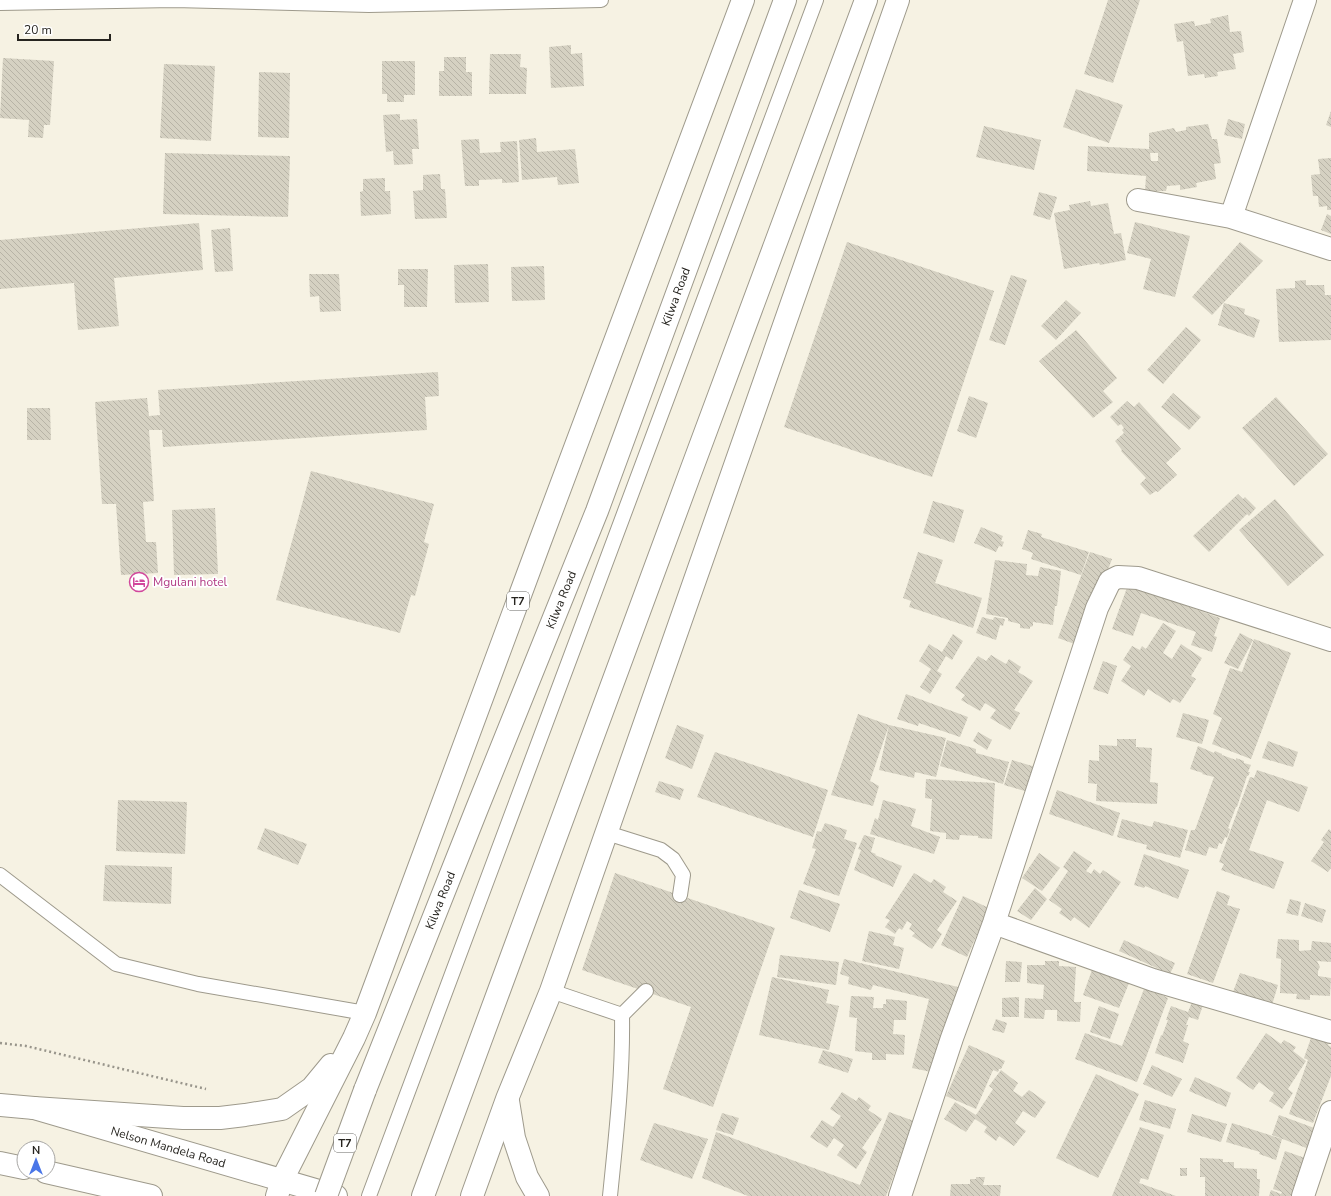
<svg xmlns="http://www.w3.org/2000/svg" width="1331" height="1196" viewBox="0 0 1331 1196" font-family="'Nunito Sans',sans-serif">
<defs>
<pattern id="building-back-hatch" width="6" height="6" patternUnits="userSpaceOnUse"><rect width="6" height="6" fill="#d5d1c2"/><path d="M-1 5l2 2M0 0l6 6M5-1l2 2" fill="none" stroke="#b7b3a6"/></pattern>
</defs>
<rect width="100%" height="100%" fill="#f6f2e3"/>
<path fill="url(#building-back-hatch)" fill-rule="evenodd" d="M1108 0H1140L1113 83 1084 74Z
M1228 15 1230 32 1241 31 1244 52 1233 54 1236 69 1217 72 1218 76 1205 78 1204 74 1188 76 1183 41 1177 42 1174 24 1194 21 1195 26 1211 23 1210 19Z
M571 45V54L582 53 584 86 551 88 549 47Z
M490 54H521L520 67 527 68 526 94H489Z
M444 57H466V72H472V96H439V71H444Z
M3 58 54 61 50 125H44L43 138 28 137 29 120 0 118Z
M382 61H415V95H404V102H387V94H382Z
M164 64 215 66 211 141 160 138Z
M259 72 290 73 289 138 258 137Z
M1076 89 1123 105 1109 143 1063 127Z
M1331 111V127L1326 125Z
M400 114V120L417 119 419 149H412L413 164 394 165 393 151 386 152 383 115Z
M1228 119 1245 124 1242 139 1224 135Z
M1208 124 1212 139H1217L1221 163 1214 164 1216 179 1196 183 1197 187 1180 190V185L1167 186 1166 191H1145L1146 176 1087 171 1088 146 1149 149V133L1174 128 1176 132 1186 130V127ZM1150 153H1158V161H1151Z
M984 126 1041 140 1034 170 976 157Z
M536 138 537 152 575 149 579 183 558 185 557 177 522 180 519 140Z
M479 139 480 153 501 152 500 142 517 141 519 182 502 183V179L479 180V186H465L461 140Z
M165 153 290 156 288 217 163 214Z
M1331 158V210H1327V206L1319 207 1318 196H1313L1311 175 1320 174 1318 159Z
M440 174 441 189H445L447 218 415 219 413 191 423 190V175Z
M385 178V191H390L391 214 361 216 360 192 363 191V179Z
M1039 192 1057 197 1050 220 1033 215Z
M1090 201 1091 206 1108 203 1114 234 1121 233 1126 260 1100 265 1099 263 1064 269 1054 213 1070 210 1069 205Z
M1327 214 1331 216V234L1321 230Z
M1135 222 1190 236 1175 297 1143 289 1151 259 1127 253Z
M199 223 203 270 114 278 119 326 78 330 74 283 0 289V240Z
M230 228 233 271 215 272 211 230Z
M847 242 994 291 932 477 784 427Z
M1240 242 1263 261 1212 315 1192 297Z
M488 264 489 302 455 303 454 265Z
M544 266 545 300 512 301 511 267Z
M398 269H428L427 307H404V285H398Z
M309 274H339L341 311 320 312 319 296 310 297Z
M1011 275 1027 280 1005 345 989 340Z
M1306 280V285H1324L1325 295H1331V340L1279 342 1276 289 1295 288V281Z
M1066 300 1081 313 1056 340 1041 326Z
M1224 303 1245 309 1244 314 1260 320 1254 338 1218 325Z
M1186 327 1201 340 1163 384 1147 370Z
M1076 330 1117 378 1103 391 1113 402 1093 418 1039 361Z
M438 372 439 396 425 397 427 430 163 447 162 430H149L154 501 143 502 146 542H156L158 573 121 575 116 504H102L95 402 147 398 149 416 160 415 158 390Z
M1173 393 1201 417 1189 430 1161 407Z
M969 396 988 403 976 438 957 431Z
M1276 397 1328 454 1294 486 1242 428Z
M1127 401 1134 407 1139 402 1181 449 1166 463 1177 475 1158 492 1156 491 1150 495 1140 484 1146 478 1121 451 1122 450 1115 441 1124 433 1122 430 1124 428 1121 424 1118 426 1110 417Z
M27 408H50L51 440H27Z
M311 471 434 504 424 542 429 544 415 596 411 595 400 633 276 600Z
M1238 494 1243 499 1245 497 1256 508 1249 516 1247 514 1209 552 1193 536Z
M1275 499 1324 555 1288 586 1239 530Z
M933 501 964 510 954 543 923 533Z
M215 508 218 574 174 575 172 510Z
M981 527 1003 536 1001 541 1004 542 1002 547 999 546 996 552 974 543Z
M1028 530 1042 534 1041 537 1089 552 1081 575 1031 559 1033 553 1022 549Z
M918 552 943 560 935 583 982 598 973 628 909 607 911 601 903 598Z
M1090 552 1112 559 1080 646 1058 638Z
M995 560 1027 564 1026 575 1038 576 1040 567 1061 571 1057 606H1055L1053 625 1033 622V626L1030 627V629L1020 628V624L1008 621V618L986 614Z
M1128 585 1220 618 1214 636 1217 637 1212 652 1191 645 1196 632 1141 613 1133 636 1112 629Z
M982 617 993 620 994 617 1005 619 1003 626 1000 625 996 640 976 633Z
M1163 623 1176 631 1163 653 1172 659 1181 644 1202 658 1191 676 1196 679 1180 703 1173 699 1170 703 1148 689 1144 696 1121 681 1131 666 1123 660 1132 646 1140 650 1142 646 1146 649Z
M1240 633 1253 640 1238 669 1224 663Z
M953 634 963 641 952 660 946 656 937 671 942 674 930 694 920 687 931 669 919 661 929 644 942 652Z
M1254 639 1291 653 1251 759 1212 744 1222 718 1213 714 1230 668 1242 672Z
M991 655 1006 664 1009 659 1021 667 1018 672 1033 681 1014 710 1020 713 1010 730 990 718 996 710 985 703 980 711 961 700 965 695 955 688 978 656 986 661Z
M1103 661 1117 666 1108 694 1093 689Z
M906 694 968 717 960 737 919 723 918 726 897 719Z
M1183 713 1209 720 1202 744 1176 737Z
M858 714 889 725 870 781 879 786 873 806 831 795Z
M677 725 704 735 692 769 665 758Z
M889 725 946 738 936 777 915 772 914 778 879 770Z
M978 732 992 740 987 750 973 741Z
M1117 739H1136V747L1152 748 1150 782 1158 783 1157 804 1096 801 1097 784 1088 783 1089 760 1099 761V745L1117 746Z
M947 740 976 749V753L1009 762 1003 784 940 766Z
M1268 741 1298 752 1293 767 1262 758Z
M1198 746 1214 753 1215 751 1222 754V755L1236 760V758L1244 761V763L1251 765 1248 772H1250L1248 776H1247L1237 807H1236L1228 828 1230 829 1227 838 1225 837 1222 844 1219 843 1217 849 1209 847 1206 856 1185 850 1191 830H1195L1214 777 1202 774 1203 773 1190 769Z
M715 752 828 790 813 837 697 797Z
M1012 760 1039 768 1032 793 1004 785Z
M1257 770 1308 787 1299 812 1267 800 1249 850 1284 862 1274 889 1221 870 1224 864 1219 862 1250 777 1254 778Z
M926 779 995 783 992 839 978 838V836L960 835 959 840 946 839V833L930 831 932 799 925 798Z
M659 781 684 789 680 800 655 792Z
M1057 790 1120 813 1113 836 1049 814Z
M118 800 187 802 185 854 116 851Z
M883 800 916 809 911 826 940 837 934 854 870 834 875 818 878 820Z
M1122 819 1152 827 1154 821 1188 830 1180 858 1146 849 1147 845 1117 837Z
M825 823 847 830 844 839 857 843 839 896 803 884 816 849 812 848 817 831 821 832Z
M265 828 307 844 298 865 257 849Z
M1329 829 1331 831V868L1328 872 1311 861 1324 842 1321 840Z
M864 835 875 838 871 852 876 854 875 855 902 866 893 887 854 870 861 850 858 849Z
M1074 851 1092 863 1086 871 1091 874 1094 869 1100 874 1103 870 1121 882 1089 928 1074 917 1071 921 1059 913 1062 909 1049 900 1068 871 1063 867Z
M1039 853 1060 868 1042 891 1022 878Z
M1144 854 1189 870 1178 899 1145 886 1144 888 1134 885Z
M105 865 172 867 171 904 103 901Z
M615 873 775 928 713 1107 663 1089 691 1007 582 970Z
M914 873 931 883 934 879 946 887 943 892 957 901 937 930 942 934 932 949 912 936 915 933 909 929 912 924 907 921 902 930 899 928 895 934 885 927 890 920 885 918Z
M1035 888 1047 899 1031 920 1017 911Z
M799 890 840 904 830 932 790 918Z
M1217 891 1230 896 1227 905 1240 909 1213 983 1187 974Z
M963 896 989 908 967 957 941 945Z
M1290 899 1301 902 1298 916 1286 913Z
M1305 903 1326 910 1322 923 1301 916Z
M869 931 895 937 893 945 904 948 899 969 862 961Z
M1278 939 1299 940V951L1311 950 1312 941 1331 943V962L1317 961 1320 967 1318 971V976L1331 978 1330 996 1310 995V1000L1296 999 1297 994 1280 993 1281 959 1276 958Z
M1124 940 1175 963 1170 974 1119 951Z
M780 955 839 962 836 985 777 977Z
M844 959 958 987 936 1073 912 1068 929 999 873 985 871 990 848 984 849 977 840 974Z
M1006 961 1022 962 1020 982H1005Z
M1045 961H1059V966L1076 967 1074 1002H1081L1080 1022 1057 1021V1010H1045L1044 1019 1024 1018 1025 998 1043 999 1044 985 1027 983V965H1045Z
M1092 970 1129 983 1119 1008 1083 995Z
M1240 973 1278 985 1272 1005 1233 992Z
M772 977 829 990 826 1003 839 1006 829 1050 759 1035Z
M1144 989 1155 993V991L1163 994 1162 995 1168 998 1137 1082 1075 1059 1085 1033 1122 1046Z
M851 996 874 997 873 1008H883V1004H886V999L907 1001 906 1020H894L893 1034 905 1035 904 1055 886 1054V1060H872V1053L855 1051 857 1018 849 1017Z
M1019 997V1017H1002V998Z
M1192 1002 1203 1005 1198 1020 1189 1017 1186 1025H1188L1183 1041 1189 1044 1183 1063 1155 1053 1161 1035 1162 1036 1168 1020H1166L1171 1006 1188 1012Z
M1099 1006 1119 1014 1110 1039 1090 1032Z
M996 1019 1007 1023 1004 1033 992 1030Z
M1266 1033 1281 1044 1284 1040 1296 1047 1293 1051 1306 1061 1288 1089 1293 1093 1282 1109 1269 1101 1274 1093 1259 1082 1253 1090 1236 1078Z
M1316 1037 1329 1042 1328 1045 1331 1047V1076L1313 1123 1289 1114 1308 1060 1304 1058 1311 1038 1315 1040Z
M969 1045 1005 1061 1001 1069H999L998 1072 993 1070 976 1109 946 1096Z
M823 1050 853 1059 848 1073 818 1063Z
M1152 1065 1182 1079 1172 1097 1143 1084Z
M1001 1070 1018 1083 1013 1091 1022 1097 1029 1090 1046 1102 1035 1118 1023 1111 1015 1123 1026 1131 1014 1146 999 1136 996 1141 984 1132 987 1127 975 1119 966 1132 944 1119 955 1102 976 1115 993 1089 989 1086Z
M1096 1074 1139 1094 1098 1178 1056 1158Z
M1195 1077 1231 1093 1226 1107 1189 1091Z
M842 1092 856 1101 859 1097 871 1106 868 1110 882 1119 862 1148 867 1152 856 1169 837 1155 844 1145 834 1138 827 1148 810 1137 822 1120 833 1127 841 1116 830 1109Z
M1145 1100 1176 1109 1170 1129 1139 1120Z
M889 1112 914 1121 886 1196H748L702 1178 716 1132 860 1185Z
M722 1113 739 1118 733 1135 716 1130Z
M1192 1114 1227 1124 1221 1142 1187 1132Z
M1279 1115 1317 1129 1309 1149 1272 1135Z
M654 1123 708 1139 692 1179 640 1160Z
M1232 1123 1282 1139 1276 1160 1259 1154 1260 1152 1226 1142Z
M1140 1127 1164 1135 1148 1180 1141 1178 1139 1183 1176 1196H1112Z
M1285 1151 1305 1158 1297 1196H1269L1271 1190 1281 1194 1282 1192 1273 1189Z
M1200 1158 1223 1159V1162H1234V1168L1257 1169V1179H1260L1259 1196H1205V1177H1200Z
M1180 1168H1187V1176H1180Z
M976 1177H985L983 1185H1001L1000 1196H950L951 1184H970V1179H976Z"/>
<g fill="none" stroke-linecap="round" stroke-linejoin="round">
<defs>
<path id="service" d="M0 3 174 0 369 5 601 0
M607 833 661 850 673 859 683 875 680 895
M0 875 116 964 198 984 365 1013
M551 991 622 1015C623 1076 616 1136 610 1196
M622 1015 646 991
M369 1196 816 0"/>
<path id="minor" d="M1138 200 1231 217 1331 249
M1231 217 1305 0
M994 923 1153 980 1331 1032
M900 1196 952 1038 994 923 1097 608 1110 581 1118 577 1138 578 1331 640
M1303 1196 1331 1112"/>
<g id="primary">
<path id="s1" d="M0 1105 34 1108 336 1196"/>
<path d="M0 1163 24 1168"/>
<path d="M46 1172 151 1196"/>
</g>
<g id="trunk">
<path id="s2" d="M365 1090 476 811 597 511 785 0"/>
<path d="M508 1101 514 1138 527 1177 538 1196"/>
<path d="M34 1108 183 1118H220L245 1115 282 1109 312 1088 331 1065"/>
<path d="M110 1187 122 1196"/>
<path d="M277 1196 282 1180 354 1038 365 1013 539 544 743 0"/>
<path d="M423 1196C568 796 719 399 866 0"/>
<path d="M472 1196 507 1099 551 991 898 0"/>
</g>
</defs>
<use href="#service" stroke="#9e9a8c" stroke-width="16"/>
<use href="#minor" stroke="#9e9a8c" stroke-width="24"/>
<use href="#primary" stroke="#9e9a8c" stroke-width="24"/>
<use href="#trunk" stroke="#9e9a8c" stroke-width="24"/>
<path stroke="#98958b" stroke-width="2.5" stroke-dasharray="2 3" stroke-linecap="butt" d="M0 1043 26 1046 206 1089"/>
<use href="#service" stroke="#fff" stroke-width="14"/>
<use href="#minor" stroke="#fff" stroke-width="22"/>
<use href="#primary" stroke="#fff" stroke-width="22"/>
<use href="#trunk" stroke="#fff" stroke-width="22"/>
<defs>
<path id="trunk-bridge" d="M326 1196 365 1090"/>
</defs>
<use href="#trunk-bridge" stroke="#9e9a8c" stroke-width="24" stroke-linecap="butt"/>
<use href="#trunk-bridge" stroke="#fff" stroke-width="22"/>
</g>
<defs>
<symbol id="hotel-ring" viewBox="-11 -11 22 22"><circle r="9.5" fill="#fff" stroke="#d1479c" stroke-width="1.5"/><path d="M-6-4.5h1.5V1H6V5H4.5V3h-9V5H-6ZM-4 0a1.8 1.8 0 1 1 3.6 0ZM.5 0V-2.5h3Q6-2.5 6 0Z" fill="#d1479c"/></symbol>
</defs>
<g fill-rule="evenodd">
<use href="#hotel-ring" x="128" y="571" width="22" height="22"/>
</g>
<g text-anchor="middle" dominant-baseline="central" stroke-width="3.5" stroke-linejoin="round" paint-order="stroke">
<g fill="#fff" stroke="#676662" stroke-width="1">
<rect x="507" y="592" width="22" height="18" rx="3"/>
<rect x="334" y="1134" width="22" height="18" rx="3"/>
</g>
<g font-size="11" font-weight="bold" fill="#26241f">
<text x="518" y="601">T7</text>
<text x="345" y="1143">T7</text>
</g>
<g font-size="12" fill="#26241f" stroke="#fff">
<text stroke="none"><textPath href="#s2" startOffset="852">Kilwa Road</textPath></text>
<text stroke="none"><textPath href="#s2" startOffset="528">Kilwa Road</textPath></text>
<text stroke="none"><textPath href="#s2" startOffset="204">Kilwa Road</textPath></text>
<text stroke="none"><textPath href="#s1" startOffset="174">Nelson Mandela Road</textPath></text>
</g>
<g font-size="12" fill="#b23c85" stroke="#fff" text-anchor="start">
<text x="153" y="582">Mgulani hotel</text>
</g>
</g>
<g transform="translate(36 1160)"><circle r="19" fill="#ffffff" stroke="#a8a7a5"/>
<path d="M0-3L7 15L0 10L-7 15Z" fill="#4a76e8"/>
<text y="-6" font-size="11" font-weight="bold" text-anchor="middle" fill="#26241f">N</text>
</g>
<path d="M18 34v6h92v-6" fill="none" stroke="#26241f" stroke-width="2"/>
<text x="24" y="34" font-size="12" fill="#26241f" stroke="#ffffff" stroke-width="3" paint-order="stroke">20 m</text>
</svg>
